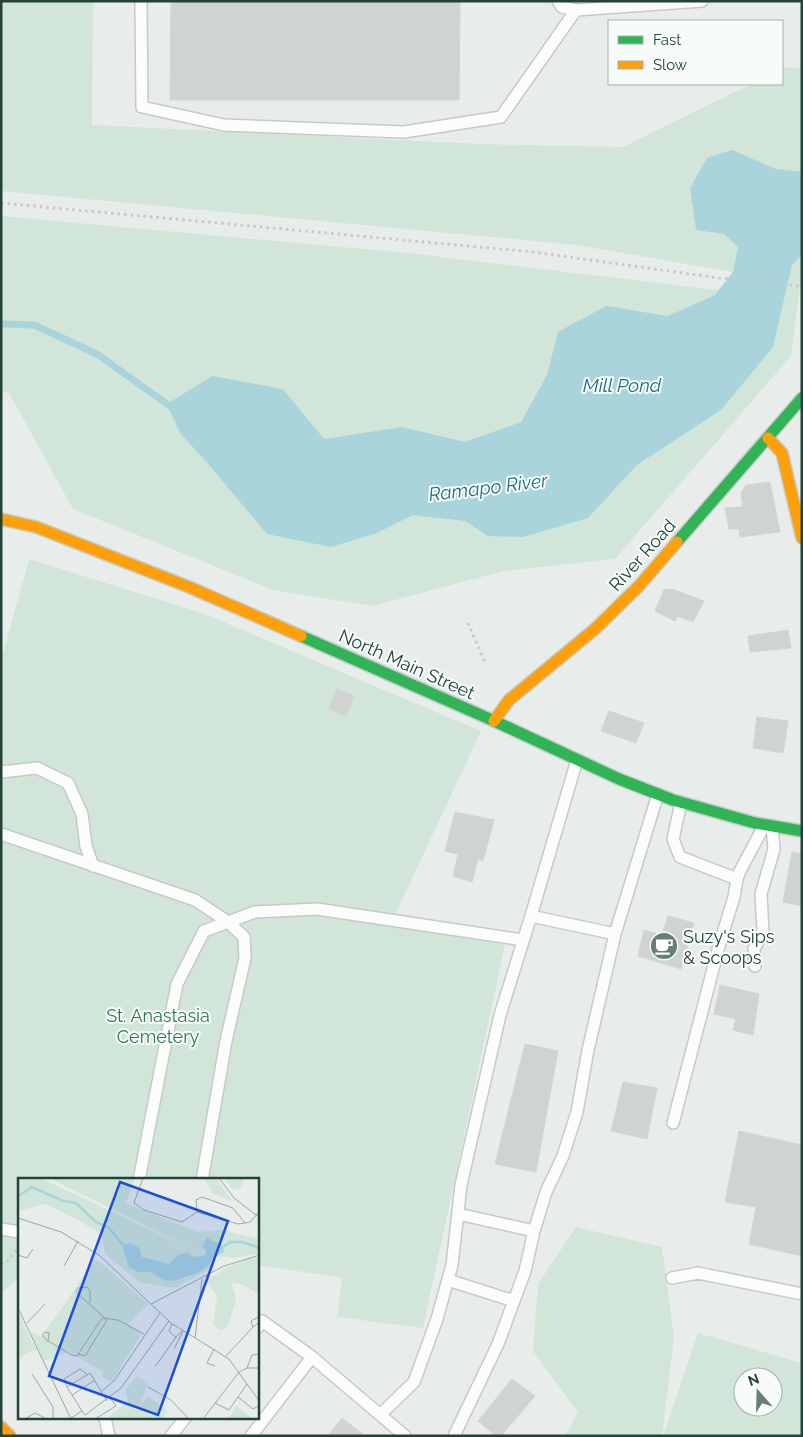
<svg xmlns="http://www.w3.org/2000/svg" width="803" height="1437" viewBox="0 0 803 1437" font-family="Raleway,sans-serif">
<rect width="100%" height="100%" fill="#e8edeb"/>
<path fill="#d1e6d8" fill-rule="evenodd" d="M1 1H93L92 125 480 144 623 147 751 84H782V68L783 67 802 68V271L791 356 615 559 504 571 372 606 273 590 73 509 9 393 1 391V216L408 253 718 290 733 272 576 245 1 191Z
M29 559 202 613 481 731 396 913 505 945 423 1328 337 1317 342 1278 258 1265V1180H19V1278L1 1293V661Z
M576 1227 662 1247 674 1338 662 1436H565L578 1412 533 1351 538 1284Z
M698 1333 802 1363V1436H663ZM743 1377H773V1407H743Z"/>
<path fill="#a9d4db" d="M732 150 776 169 802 172V255L792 265 773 347 721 410 637 465 588 518 523 537 488 536 465 521 413 515 377 533 331 547 267 534 209 465 180 433 167 404 212 376 283 389 324 439 402 427 465 442 521 422 547 375 558 332 606 306 668 316 715 295 733 272 738 247 724 234 696 230 690 188 707 158Z"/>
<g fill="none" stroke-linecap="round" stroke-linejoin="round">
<path stroke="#a9d4db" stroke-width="7" d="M1 324 34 325 97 354 174 409"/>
</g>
<path fill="#cfd4d2" stroke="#d1d6d4" d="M171 1H460L459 100H170Z
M770 482 780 532 740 537 739 529H729L725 508 743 507 741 493 746 485Z
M672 589 704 601 693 622 677 616 675 621 655 611 664 590Z
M788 630 791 648 750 652 748 636Z
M337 689 354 696 346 716 329 709Z
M609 711 644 723 636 743 601 731Z
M757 717 788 721 783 753 753 748Z
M455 812 494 820 483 861 478 859 472 882 453 876 458 854 445 851Z
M792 852 802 854V906L783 902Z
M668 916 694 923 681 969 638 956 644 930 662 935Z
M720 985 759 994 753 1035 733 1030 736 1019 714 1014Z
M525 1044 558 1051 536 1172 495 1164Z
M623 1082 657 1088 647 1139 611 1131Z
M739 1131 802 1145V1256L749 1244 756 1207 725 1202Z
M512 1379 535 1396 501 1436H496L478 1421Z
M342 1418 365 1436H328Z"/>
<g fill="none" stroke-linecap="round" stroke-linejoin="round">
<defs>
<path id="lane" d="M141 1 142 107 224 125 404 132 501 117 576 10
M558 1 562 7 576 10 702 1
M1 772 37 768 68 783 82 814 86 846 93 866
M681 803 673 839 680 857 737 879 740 871 764 826
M1 834 195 900 228 922 244 937 245 958 226 1041 202 1180
M531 916 615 934
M755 966 754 949 763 932 761 894 774 849 772 826
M673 1123 719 946 734 897 737 879
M139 1180 177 984 204 931 255 912 317 909 523 940
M458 1214 534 1231
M1 1229 19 1232
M672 1278 698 1273 802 1294
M448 1280 514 1301
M258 1327 262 1321 312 1357 405 1436
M381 1414 414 1382 437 1319 452 1265 461 1185 500 1015 531 916 577 760
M105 1418 109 1436
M171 1436 185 1418
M251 1436 312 1357
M454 1436 498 1344 525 1271 534 1231 546 1192 563 1156 577 1112 588 1050 615 934 658 794"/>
<path id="fast" d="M677 542 802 398
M301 636 492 720 619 779 673 800 755 823 802 831"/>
<path id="slow" d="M768 438 782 453 802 538
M1 519 36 527 189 587 301 636
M494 721 509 700 595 629 639 586 677 542
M1 1427 10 1436"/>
</defs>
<use href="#lane" stroke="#c5cac8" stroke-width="14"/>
<use href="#fast" stroke="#c3cbc8" stroke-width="14"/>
<use href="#slow" stroke="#c3cbc8" stroke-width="14"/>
<path stroke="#c3ccca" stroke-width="3" stroke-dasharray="2.5 4" stroke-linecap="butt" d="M1 203 533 252 719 278 801 286
M468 623 486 665
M1 1264 6 1263 18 1248"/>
<use href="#lane" stroke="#fcfcfc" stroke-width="11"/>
<use href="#fast" stroke="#30b455" stroke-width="11"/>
<use href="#slow" stroke="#ff9f0a" stroke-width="11"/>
</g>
<defs>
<symbol id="cafe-disc" viewBox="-11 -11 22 22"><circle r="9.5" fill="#697e78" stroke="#f7fbf9"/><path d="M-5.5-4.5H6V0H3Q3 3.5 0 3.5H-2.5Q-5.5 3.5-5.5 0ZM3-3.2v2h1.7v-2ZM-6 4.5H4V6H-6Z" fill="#fff"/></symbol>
</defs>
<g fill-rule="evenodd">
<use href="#cafe-disc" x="648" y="930" width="32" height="32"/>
</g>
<g text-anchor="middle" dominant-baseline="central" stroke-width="4" stroke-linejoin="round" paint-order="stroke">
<g font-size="18" fill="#24423a" stroke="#f7fbf9">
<text transform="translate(642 555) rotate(-48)">River Road</text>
<text transform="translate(407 664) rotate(24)">North Main Street</text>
</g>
<g font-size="18" fill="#24423a" stroke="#f7fbf9" text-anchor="start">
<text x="683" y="936">Suzy's Sips<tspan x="683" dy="21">&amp; Scoops</tspan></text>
</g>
<g font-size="18" fill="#2d7a4b" stroke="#f7fbf9">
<text x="158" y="1015">St. Anastasia<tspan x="158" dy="21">Cemetery</tspan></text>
</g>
<g font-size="19" font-style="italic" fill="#1c6f80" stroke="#f7fbf9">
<text x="622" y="385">Mill Pond</text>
<text transform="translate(488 487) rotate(-7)">Ramapo River</text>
</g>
</g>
<g transform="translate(18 1178)">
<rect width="241" height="241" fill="#e8edeb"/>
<path d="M0 0H22L187 77 31 0H117L108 25 179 54 204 52 241 61V76L216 80 198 78 191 91 157 110 122 104 87 76 84 57 62 43 28 26 0 33ZM186 0H198L215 24 194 15ZM206 0H227L221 12 213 10ZM235 79 241 80V117L224 106 214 105 218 122 209 150 202 152 195 146 199 118 188 104 205 91ZM78 81 131 126 110 146 123 156 94 204 83 198 85 193 50 174 26 183 12 153 23 159ZM0 136 19 173H12L0 182ZM119 198 130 205 122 228 130 218 150 233 144 241H88L110 223 107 212ZM218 228 235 241H211Z" fill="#d1e6d8"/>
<path d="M189 60 205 68 206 74 196 79 189 89 179 95 156 103 146 102 132 94H120L111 89 105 71 104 67 112 65 121 70 124 79 151 86 161 76 169 75 176 79 187 77 189 73 184 69Z" fill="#a9d4db"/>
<path fill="none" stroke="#a9d4db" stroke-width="2.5" d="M0 18 14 9 45 23 58 25 79 45 90 49 105 67M205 69 212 64H224L242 70"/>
<path fill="none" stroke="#9aa9a4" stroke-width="1" d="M125 0 116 25 126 32 164 44 179 34M201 0 216 20 242 40M0 40 43 54 81 77 153 145 211 181 242 224M227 45 215 30 184 19 178 22 179 34 220 46 227 45 232 44 242 33M0 77 9 80 15 71M46 88 60 63M133 126 206 88 242 77M0 130 53 241M242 138 233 143 235 149 242 144M9 145 27 126M154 146 151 153 158 159 164 153M177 160 184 101M30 163 31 155 27 154 24 157 29 163H30L44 171 53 177 59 178 84 140 100 142 126 156M156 171 165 153M196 171 189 185 197 188M60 176 67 178 89 142 58 114 60 110 69 109 72 113V125M208 178 235 149M137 189 158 159M229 190 234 177 242 176M14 196 35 229V241M49 209 46 201 62 191 70 197M130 209 153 222 171 241M84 213 96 203 142 135M54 217 77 202M220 219 235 231 242 227M197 225 211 232 229 206M64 233 67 237 103 210 151 143M53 240 64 233 49 209 72 195 89 223M7 241 17 235 29 241M77 241 98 228 92 220M185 241 221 194 229 190H242"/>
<path fill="#1d4ed8" fill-opacity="0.15" stroke="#1d4ed8" stroke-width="2.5" d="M102 4 210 43 140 237 31 198Z"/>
<rect width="241" height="241" fill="none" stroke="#24423a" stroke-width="2.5"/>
</g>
<rect width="803" height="1437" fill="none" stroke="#24423a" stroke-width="5"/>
<rect x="608" y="20" width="175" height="65" fill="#f7fbf9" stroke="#a3b1ad"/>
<rect x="618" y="36" width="25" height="8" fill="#30b455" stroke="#a3b1ad"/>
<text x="653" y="45" font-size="15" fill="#24423a">Fast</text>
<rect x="618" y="61" width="25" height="8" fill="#ff9f0a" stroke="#a3b1ad"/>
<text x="653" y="70" font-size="15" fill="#24423a">Slow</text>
<g transform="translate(758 1392) rotate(340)"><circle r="24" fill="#f7fbf9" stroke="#a3b1ad"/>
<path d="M0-4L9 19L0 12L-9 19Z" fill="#697e78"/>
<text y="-8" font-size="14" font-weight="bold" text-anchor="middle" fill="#24423a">N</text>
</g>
</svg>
